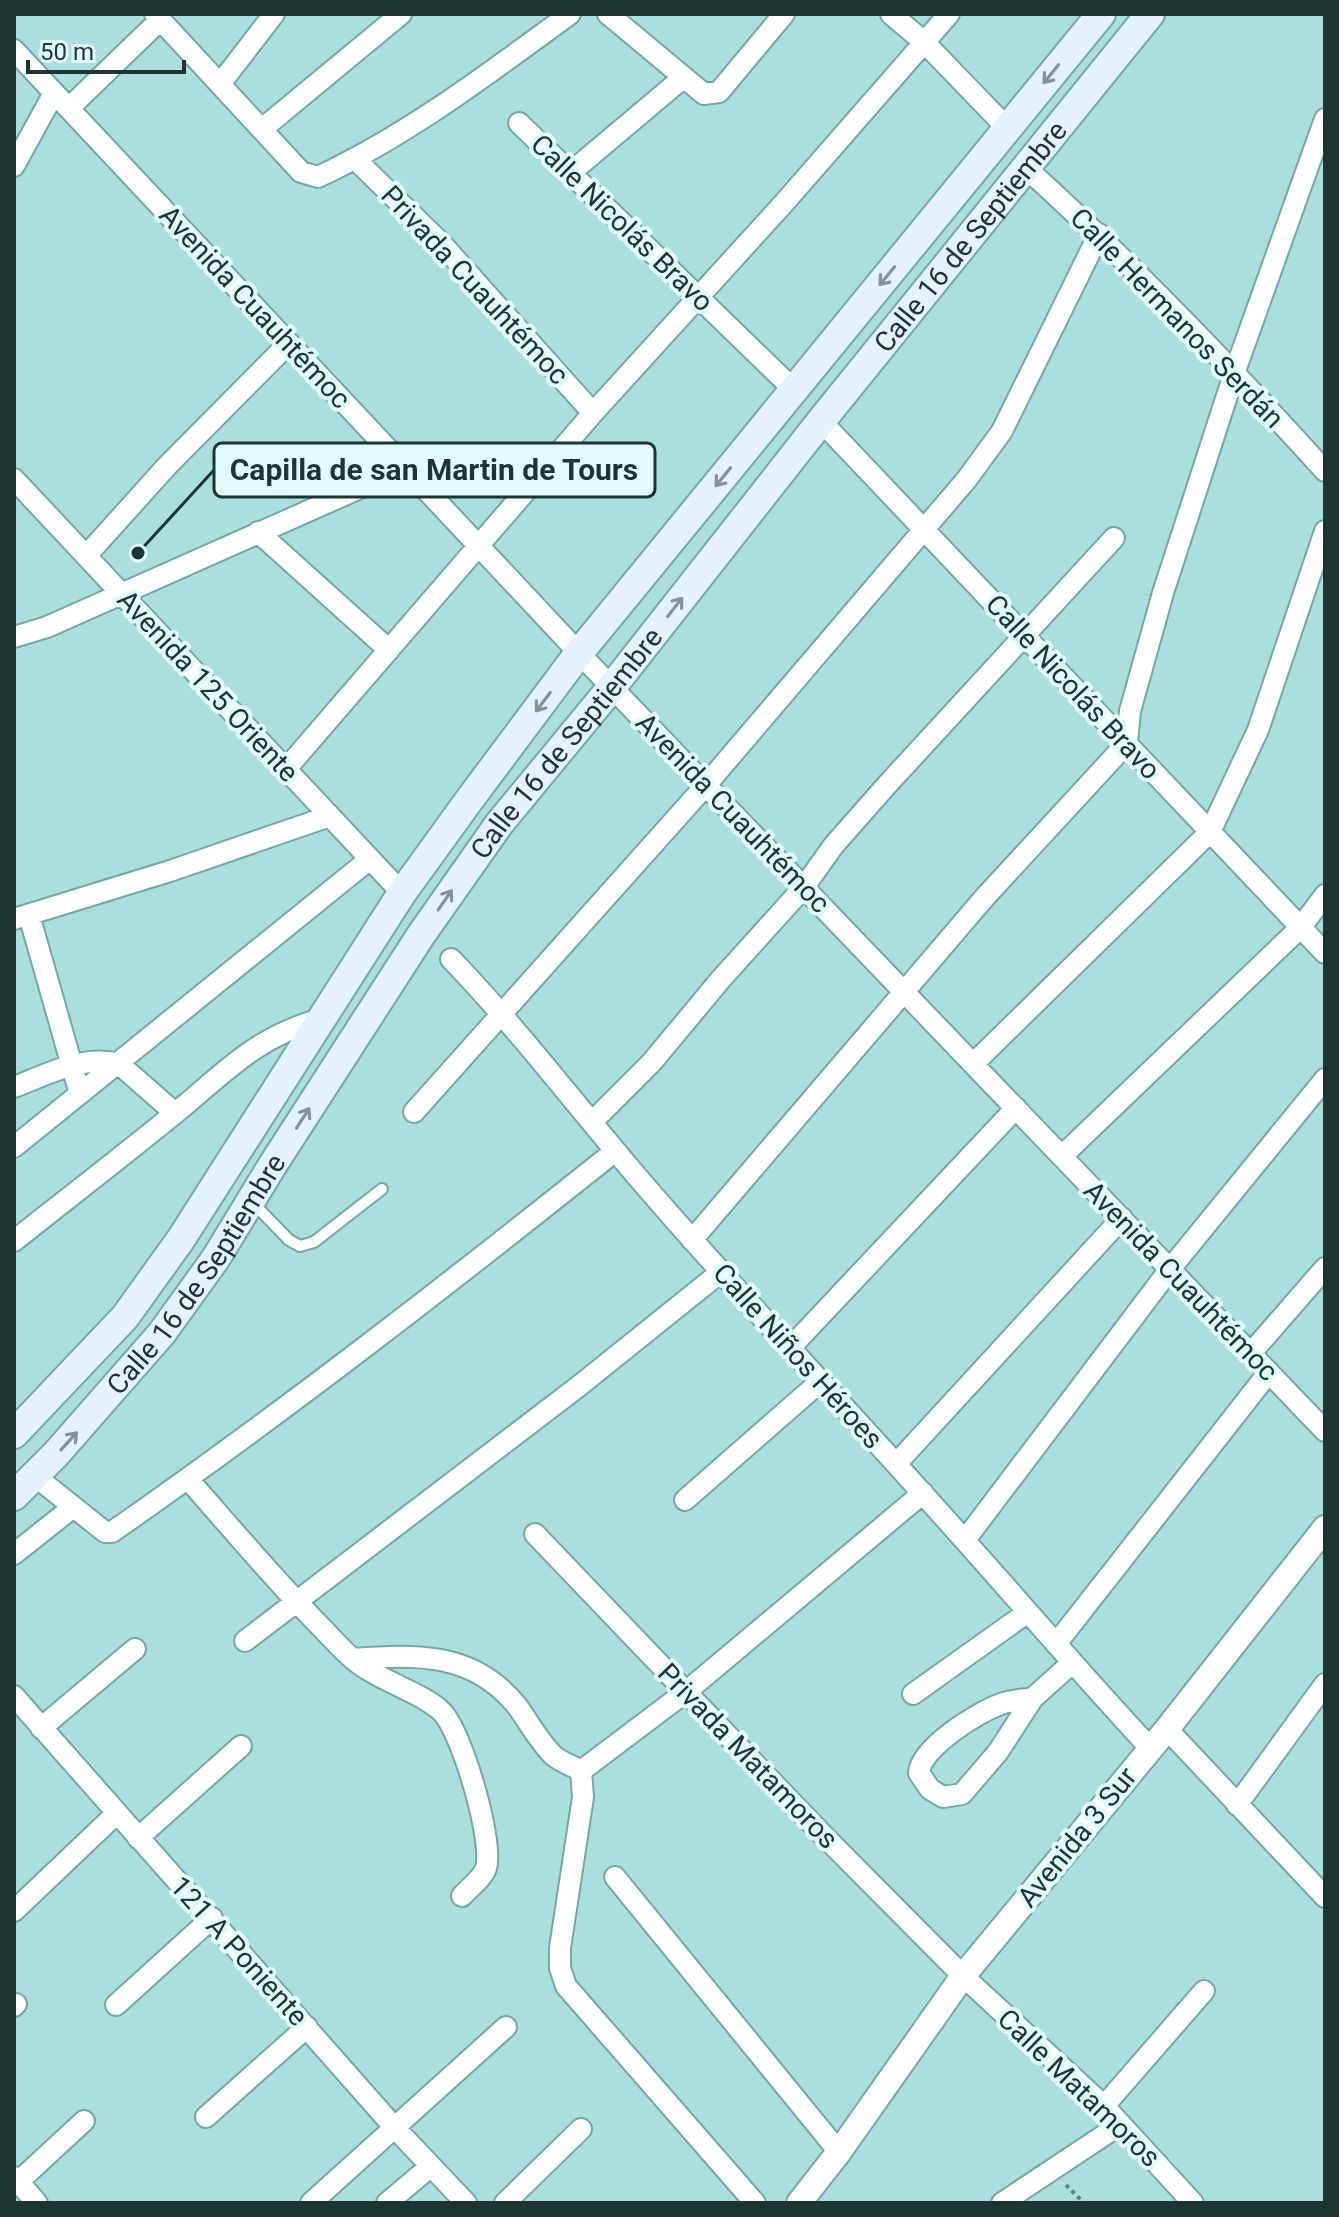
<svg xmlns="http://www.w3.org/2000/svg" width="1339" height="2217" viewBox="0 0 1339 2217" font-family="Roboto,sans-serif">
<rect width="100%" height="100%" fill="#a9e0de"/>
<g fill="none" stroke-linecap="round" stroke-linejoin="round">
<defs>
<path id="service" d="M252 1202 289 1240 300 1246 314 1242 382 1189"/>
<path id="minor" d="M155 14 301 172 318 177C408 135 489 73 570 14
M608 14 704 94 719 92 784 14
M891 14 924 42 1007 128
M14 50 579 653 1325 1431
M220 84 274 14
M69 108 160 20
M519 123 794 390
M262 129 401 14
M356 160 441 243 593 413
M14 166 54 93
M1026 168C1131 263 1229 365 1325 471
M570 173 684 77
M821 421 1325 953
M14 479 402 893
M258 532 389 650
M86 556 167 466 289 343
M14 637 47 627 405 468
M286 769 593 413 784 203 949 14
M29 915 80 1094
M14 919 170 871 330 816
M451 959C526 1037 589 1123 660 1203 746 1302 836 1397 924 1495 1000 1579 1073 1665 1150 1748
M973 1064 1210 832 1258 730 1325 531
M14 1087C46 1075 84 1054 119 1064L175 1113
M414 1112 706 785 967 479 1002 431 1099 234
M593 1121 652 1062 721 979 804 887 834 845 886 786 1114 538
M14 1147 370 859
M1062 1156 1301 927 1325 895
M692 1240 985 897 1127 743 1130 711 1163 593 1235 371 1325 119
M14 1241C67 1199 120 1158 173 1115 225 1073 252 1039 320 1019
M790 1348 1016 1108
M1251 1353 1325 1268
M896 1464 1122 1218
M35 1476 105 1532H112C284 1412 450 1283 614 1152
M188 1479C231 1528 273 1578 319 1625 330 1636 341 1649 353 1659 378 1681 422 1692 442 1712 462 1732 494 1842 486 1868 483 1878 469 1888 462 1896
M685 1500 821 1381
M535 1534 821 1833 963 1976 1104 2106 1193 2203
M965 1540 1170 1269 1325 1079
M14 1554 72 1508
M245 1641 579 1386 721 1272
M1056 1644 1269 1372
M353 1659C416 1654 474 1652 517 1706 529 1722 539 1742 554 1756 561 1762 573 1766 581 1771L583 1797 560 1948V1968L566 1986 755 2203
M913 1694 1028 1612
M14 1696 394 2127 466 2203
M1033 1698C1022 1700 1011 1700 1001 1704 978 1712 920 1748 919 1773L930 1789 943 1797 962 1794 998 1752 1033 1698 1072 1663
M41 1728 135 1649
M1167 1729 1325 1897
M581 1771 687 1691 923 1493
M1237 1805 1325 1684
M138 1838 241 1746
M615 1877 839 2152
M14 1911 117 1813
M116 2005 212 1918
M14 2006 16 2004
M1104 2106 1204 1991
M206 2117 307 2027
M14 2177 37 2203
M18 2182 84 2121
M311 2203 506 2027
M387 2203 431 2166
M505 2203 581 2129
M1002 2203 1121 2124"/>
<path id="tertiary" d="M799 2203 839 2152 963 1976 1167 1729 1325 1528"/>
<g id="secondary">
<path d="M14 1434 125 1317 181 1239 402 893 467 803 579 653 1101 14"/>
<path id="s1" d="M14 1496 56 1454 162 1333 216 1258 272 1166 421 935 499 824 612 687 821 421 1150 14"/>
</g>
</defs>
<use href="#service" stroke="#73a8a7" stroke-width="14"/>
<use href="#minor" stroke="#73a8a7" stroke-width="24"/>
<use href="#tertiary" stroke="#73a8a7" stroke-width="28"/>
<use href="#secondary" stroke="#73a8a7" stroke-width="32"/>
<path stroke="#5d8381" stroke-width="4" stroke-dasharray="4 4" stroke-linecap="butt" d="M1066 2185 1084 2203"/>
<use href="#service" stroke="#fff" stroke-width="10"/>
<use href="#minor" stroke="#fff" stroke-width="20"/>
<use href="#tertiary" stroke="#fff" stroke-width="24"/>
<use href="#secondary" stroke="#e6f1fe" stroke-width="28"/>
</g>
<defs><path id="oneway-shaft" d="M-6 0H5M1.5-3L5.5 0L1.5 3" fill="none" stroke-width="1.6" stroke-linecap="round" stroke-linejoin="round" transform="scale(2)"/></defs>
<g stroke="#829298">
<use href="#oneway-shaft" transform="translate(1051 74) rotate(129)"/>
<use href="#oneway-shaft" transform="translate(887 276) rotate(129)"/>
<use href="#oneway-shaft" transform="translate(723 477) rotate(129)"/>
<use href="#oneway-shaft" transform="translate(675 607) rotate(-52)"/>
<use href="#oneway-shaft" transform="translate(543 702) rotate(127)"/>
<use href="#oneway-shaft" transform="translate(445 900) rotate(-55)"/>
<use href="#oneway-shaft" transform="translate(303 1118) rotate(-57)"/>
<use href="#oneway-shaft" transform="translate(69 1441) rotate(-48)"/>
</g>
<g text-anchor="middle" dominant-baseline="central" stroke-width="8" stroke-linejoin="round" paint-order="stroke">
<g font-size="28" fill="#1d3433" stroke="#e0fbfa">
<text transform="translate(622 223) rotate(44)">Calle Nicolás Bravo</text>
<text stroke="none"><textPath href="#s1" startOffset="1584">Calle 16 de Septiembre</textPath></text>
<text transform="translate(475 285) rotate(47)">Privada Cuauhtémoc</text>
<text transform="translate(255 307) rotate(47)">Avenida Cuauhtémoc</text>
<text transform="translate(1177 318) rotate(46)">Calle Hermanos Serdán</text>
<text transform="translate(208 686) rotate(47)">Avenida 125 Oriente</text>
<text transform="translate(1073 687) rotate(47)">Calle Nicolás Bravo</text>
<text stroke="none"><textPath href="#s1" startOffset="936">Calle 16 de Septiembre</textPath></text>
<text transform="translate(733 813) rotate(46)">Avenida Cuauhtémoc</text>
<text stroke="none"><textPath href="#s1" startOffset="288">Calle 16 de Septiembre</textPath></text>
<text transform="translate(1181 1281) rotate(46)">Avenida Cuauhtémoc</text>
<text transform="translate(798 1356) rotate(48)">Calle Niños Héroes</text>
<text transform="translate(748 1756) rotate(46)">Privada Matamoros</text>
<text transform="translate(1077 1837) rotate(-51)">Avenida 3 Sur</text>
<text transform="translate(239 1951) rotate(48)">121 A Poniente</text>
<text transform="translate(1079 2088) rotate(44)">Calle Matamoros</text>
</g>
</g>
<path fill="none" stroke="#1d3433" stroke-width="3" d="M138 553L214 470"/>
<circle fill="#1d3433" stroke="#e0fbfa" stroke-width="3" cx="138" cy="553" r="8"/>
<rect fill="#e0fbfa" stroke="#1d3433" stroke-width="3" x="214" y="443" width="441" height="54" rx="8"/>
<g font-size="30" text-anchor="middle" font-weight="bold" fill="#1d3433">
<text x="434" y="480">Capilla de san Martin de Tours</text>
</g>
<rect width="1339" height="2217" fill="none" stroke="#1d3433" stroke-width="32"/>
<path d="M28 60v12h156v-12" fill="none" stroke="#1d3433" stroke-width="4"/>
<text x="40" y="60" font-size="24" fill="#1d3433" stroke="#e0fbfa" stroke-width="6" paint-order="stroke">50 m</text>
</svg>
